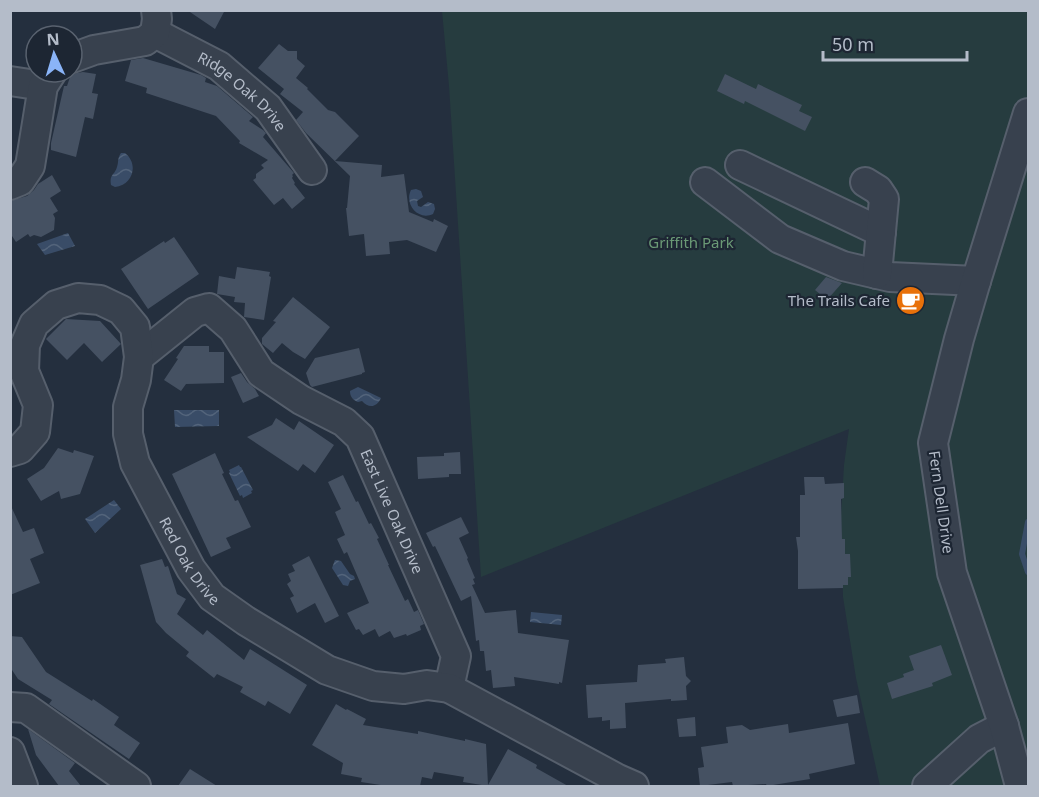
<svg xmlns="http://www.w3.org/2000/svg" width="1039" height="797" viewBox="0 0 1039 797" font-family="'Noto Sans',sans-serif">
<defs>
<pattern id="water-waves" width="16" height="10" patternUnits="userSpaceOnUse" patternTransform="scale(1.5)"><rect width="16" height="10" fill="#394c67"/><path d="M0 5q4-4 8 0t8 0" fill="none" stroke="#53647b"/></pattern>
</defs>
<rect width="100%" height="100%" fill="#242f3e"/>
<path fill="#263c3f" d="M442 11H1028V786H880L856 678 843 597 841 516 844 465 849 429 481 577 449 86Z"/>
<path fill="url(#water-waves)" d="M121 153H125C139 164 133 185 115 187L111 185C109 174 115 175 117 167 119 161 117 159 121 153Z
M416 189 421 191 423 197 417 201 418 206 421 207 428 202 434 204 435 209 433 214C418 221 404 204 411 190Z
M68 233 75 246 45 255 37 244Z
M358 387 381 398C377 407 369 409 362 401L358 402C353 400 350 397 350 391Z
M174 410H219V426L175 427Z
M239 465 240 467H241L253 490 251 491 252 493 243 498 242 495 240 496 229 473 230 472 229 470Z
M114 500 121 509 95 533 85 519Z
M335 560 341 561 350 574 354 576 355 579 350 581 348 586 343 585 332 568Z
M531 612 562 615 561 625 530 622Z"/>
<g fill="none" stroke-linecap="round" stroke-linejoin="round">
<path stroke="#394c67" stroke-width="6" d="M1028 522 1022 554 1028 572"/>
</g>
<path fill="#455162" d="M187 10H225L215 29Z
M279 44 288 51H297V59L305 66 296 78 308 88 307 89 328 110 335 112 359 136 335 161 382 165 381 177 404 174 409 212 433 222 434 219 448 226 436 252 407 240 389 242 390 254 366 256 364 234 349 236 346 208H347L350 176 306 133 296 120 303 112 280 94 284 89 258 68Z
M143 58 201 75 206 78 205 82 217 86 253 117 249 121 263 130 266 133 263 137 294 173 292 175 293 176 292 178 295 183 294 184 305 198 292 209 283 198 274 205 253 180 256 178V174L264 168 261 165 268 160 239 143 240 141 216 116 146 93 147 88 125 81 131 60Z
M83 72 96 74 92 93 98 94 93 119 85 117 76 157 51 150V143L64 86H67L71 74Z
M725 74 756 89 758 84 802 105 799 111 812 117 805 131 745 101 744 104 717 91Z
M52 175 61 191 50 198 58 211 53 214 55 218 54 230 41 237 34 235 30 237 28 234 16 242 10 233V201L27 196 34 190 38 184Z
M174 237 199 274 148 309 121 269 164 241 165 243Z
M237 267 270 272 269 276 271 277 264 320 244 317 245 303 234 302 235 297 217 294 219 276 235 279Z
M826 277 842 283 827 300 815 290Z
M902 294 919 295V309H902Z
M293 297 330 327 305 359 293 352 282 343 273 353 262 344V338L276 322 273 321Z
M66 319 100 321 121 344 102 362 84 343 67 360 46 339Z
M184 346H209V352H224V383L186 384 181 391 164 380 178 359 176 358Z
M359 348 365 372 362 373V374L312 387 310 385 306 373 315 358Z
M241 373 247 382 255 389 259 396 243 403 231 377Z
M276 418 294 430 299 421 334 445 315 473 303 464 298 471 247 437 272 425Z
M58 448 73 453 74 450 94 456 80 494 61 499 59 491 41 501 27 479 44 468Z
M460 452 461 474H449V477L418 479 417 457 444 456V453Z
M215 453 224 473 222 474 235 501 238 500 251 527 226 538 231 548 211 557 172 474Z
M343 475 356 502 358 501 369 524 371 523 379 538 377 539 389 565H388L405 601 408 599 414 612 418 610 424 624 420 626 421 630 407 636 406 634 394 638 390 631 379 637 375 629 363 635 359 629 356 630 347 613 369 603 347 552 344 554 337 539 345 535 335 512 341 509 328 482Z
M804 477H824L825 484 844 483V498L841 499 842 539H845V554H850L851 577H848V585H843V588L798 589V551L796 537H800V495H805Z
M10 504 23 532 34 528 44 553 30 559 40 583 10 595Z
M461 517 469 533 459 538 468 558 467 559 475 578 473 579 475 584 472 585 485 613 516 610 518 633 569 640 562 683 559 682V684L514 677 515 686 493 688 491 670 486 671 484 651H480L479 640 476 641 471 596 461 601 435 546 433 547 426 533Z
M309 556 339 616 325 623 315 603 297 613 290 598 294 596 287 584 291 581 288 574 295 571 292 565Z
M162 559 165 567 168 566 177 594 186 599 177 614 203 635 207 630 244 660 250 649 307 685 290 714 268 701 265 706 240 692 243 687 217 674 214 678 186 656 189 652 166 633 156 622 140 565Z
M10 636 22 637 46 672 92 701 93 699 119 717 114 725 140 743 129 759 49 704 52 700 18 679 10 667Z
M941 645 952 675 932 683 933 686 892 699 887 683 904 677 903 674 914 670 909 656Z
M684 657 686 676 691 681 686 686 687 700 671 701V699L625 703 626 728 610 729V720L602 721V717L588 718 586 685 637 682 638 665 666 663 665 659Z
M857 695 860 713 837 717 833 700Z
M336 704 346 710 347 709 366 719 363 725 418 734V731L465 741V739L486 744 488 785 508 749 537 765 536 768 568 786H488L463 782 464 777 434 772 432 779 422 777 420 786H387L361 782 362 778 341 774 343 763 312 745Z
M695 717 696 736 679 737 677 719Z
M848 723 855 764 809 774 810 779 767 786 766 784 733 786 732 782 700 786 698 768 704 767 701 747 728 743 726 727 742 725 750 730 788 724 789 733Z
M28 729 75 763 69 771 81 786H59L36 755Z
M190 769 217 786H178Z"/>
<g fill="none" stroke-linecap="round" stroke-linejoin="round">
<defs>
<g id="minor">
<path id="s1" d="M155 33 219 66 268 108 312 170"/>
<path d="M72 58 94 50 145 41 155 33 157 19 156 10"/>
<path d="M10 81 43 86"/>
<path d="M740 165 881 232"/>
<path d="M705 182 780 239 843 266 890 277 976 281"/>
<path d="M865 182 878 190 884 199 877 274"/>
<path d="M10 185 20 181 30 166 43 86 52 72"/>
<path id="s2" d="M139 357 195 312 209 308 233 329 261 373 301 400 344 422 360 437 456 656 449 688"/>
<path id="s3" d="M10 452 20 449 35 432 38 405 24 371 25 345 34 324 56 305 78 298 100 300 121 310 135 327 139 357 136 380 128 407V434L135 463 191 569 212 597 246 621 327 670 373 686 404 689 427 685 449 688 618 779 634 786"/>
<path d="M10 707 26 708 136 786"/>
<path d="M10 752 23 786"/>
<path d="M927 786 979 739 1004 726"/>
<path d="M1020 786 1004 726 952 573 933 443 959 339 976 281 1028 113"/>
</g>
</defs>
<use href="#minor" stroke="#565f6c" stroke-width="32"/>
<use href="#minor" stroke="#38414e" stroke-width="28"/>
</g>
<defs>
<symbol id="cafe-disc" viewBox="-11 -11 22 22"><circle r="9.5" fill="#e8710a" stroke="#1d2633"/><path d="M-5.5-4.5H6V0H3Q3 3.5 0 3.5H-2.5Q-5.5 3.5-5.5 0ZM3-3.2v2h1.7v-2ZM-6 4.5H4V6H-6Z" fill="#fff"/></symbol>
</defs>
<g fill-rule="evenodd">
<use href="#cafe-disc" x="894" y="284" width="33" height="33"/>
</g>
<g text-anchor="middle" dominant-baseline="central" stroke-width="4.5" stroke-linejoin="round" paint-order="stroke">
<g font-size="15" fill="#b4bcc9" stroke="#1d2633">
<text stroke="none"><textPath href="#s1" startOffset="106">Ridge Oak Drive</textPath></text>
<text transform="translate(942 502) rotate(82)">Fern Dell Drive</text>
<text stroke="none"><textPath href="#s2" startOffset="370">East Live Oak Drive</textPath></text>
<text stroke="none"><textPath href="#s3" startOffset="516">Red Oak Drive</textPath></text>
</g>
<g font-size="15" fill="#6b9a76" stroke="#1d2633">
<text x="691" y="242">Griffith Park</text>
</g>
<g font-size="15" fill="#b4bcc9" stroke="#1d2633" text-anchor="end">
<text x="890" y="300">The Trails Cafe</text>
</g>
</g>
<rect width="1039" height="797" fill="none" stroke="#b4bcc9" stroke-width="24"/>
<g transform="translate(54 54) rotate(356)"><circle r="28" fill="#1d2633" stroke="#59626f" stroke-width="1.5"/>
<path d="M0-4.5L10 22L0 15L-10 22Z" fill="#8ab4f8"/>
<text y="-9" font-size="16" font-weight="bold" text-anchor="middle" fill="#b4bcc9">N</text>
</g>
<path d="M823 51v9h144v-9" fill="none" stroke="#b4bcc9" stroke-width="3"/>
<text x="832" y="51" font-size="18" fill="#b4bcc9" stroke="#1d2633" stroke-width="4.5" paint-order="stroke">50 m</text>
</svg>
